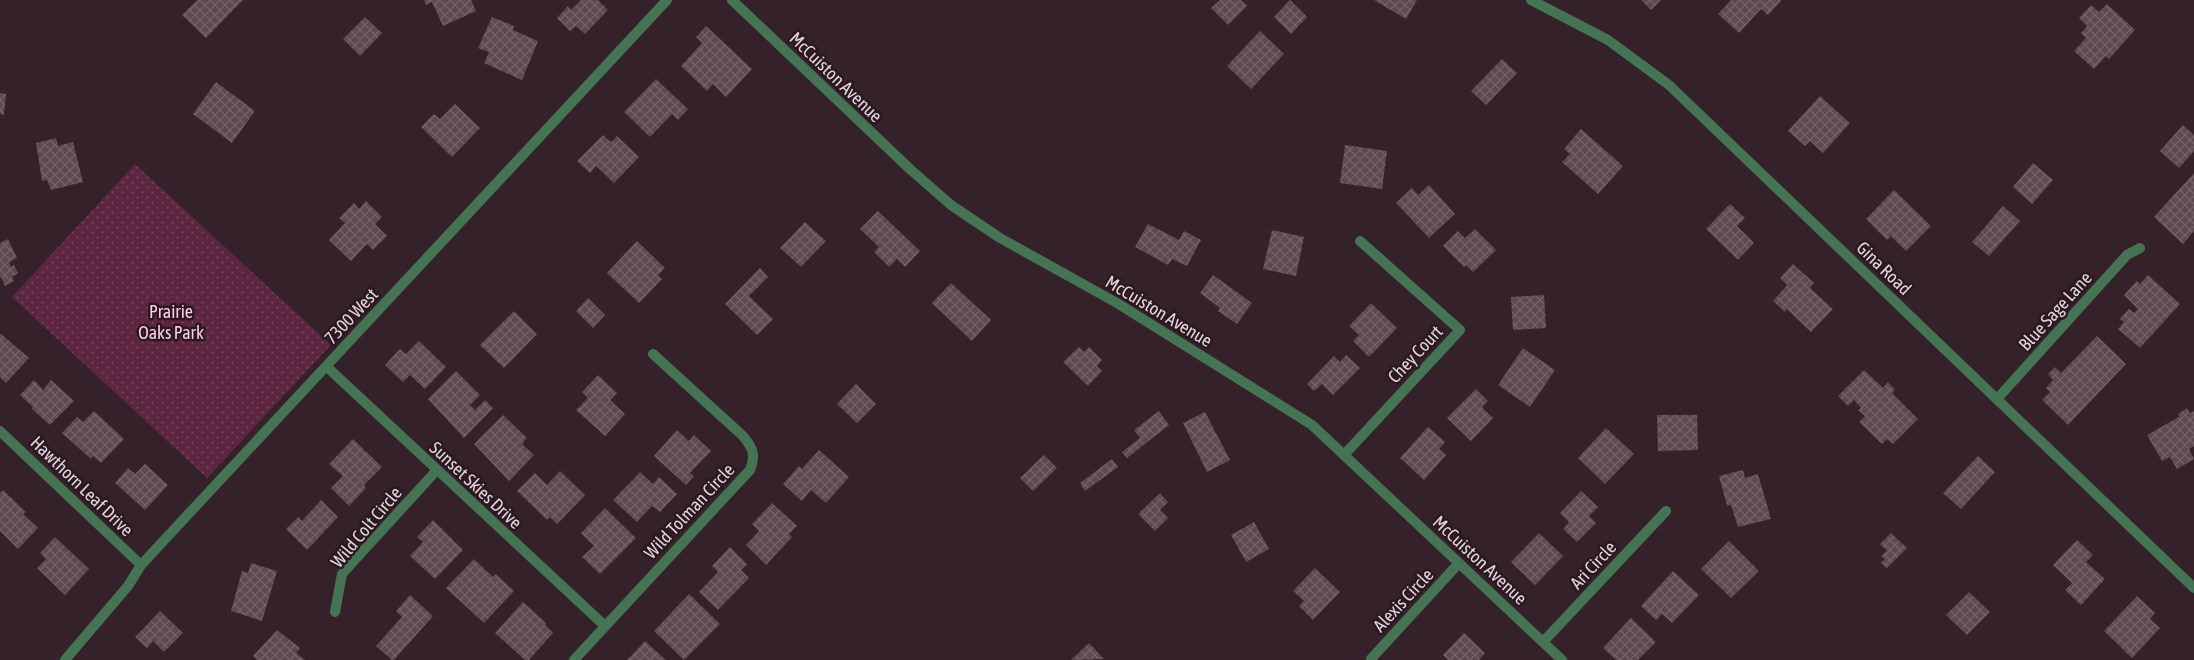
<svg xmlns="http://www.w3.org/2000/svg" width="2194" height="660" viewBox="0 0 2194 660" font-family="'Asap Condensed',sans-serif">
<defs>
<pattern id="park-dots" width="8" height="8" patternUnits="userSpaceOnUse" patternTransform="scale(1.25)"><rect width="8" height="8" fill="#5d2640"/><path d="M2 2h.1M6 6h.1" fill="none" stroke="#74455b" stroke-width="1.8" stroke-linecap="round"/></pattern>
<pattern id="building-cross-hatch" width="8" height="8" patternUnits="userSpaceOnUse" patternTransform="scale(1.25)"><rect width="8" height="8" fill="#5e4851"/><path d="M0 0l8 8M0 8l8-8" fill="none" stroke="#756269"/></pattern>
</defs>
<rect width="100%" height="100%" fill="#352129"/>
<path fill="url(#park-dots)" d="M135 164 331 345 207 478 12 297Z"/>
<path fill="url(#building-cross-hatch)" d="M197 0H243L206 38 182 15Z
M424 0H471L476 11 443 26 432 2 426 5Z
M581 0H598L608 10 585 34 576 26 570 31 557 18 568 6 571 10Z
M1220 0H1241L1247 6 1228 25 1211 8Z
M1290 0 1307 17 1291 34 1274 17Z
M1374 0H1417L1406 19Z
M1641 0H1661L1651 10Z
M1731 0H1780L1781 1 1768 15 1761 9 1739 33 1718 14Z
M2107 4 2135 30 2109 59 2106 56 2094 69 2074 51 2086 38 2081 33 2087 26 2079 18 2091 5 2099 12Z
M365 17 382 33 360 56 343 39Z
M492 17 514 26 513 30 538 41 522 80 484 63 489 52 478 48Z
M706 26 752 69 726 97 713 84 707 91 681 66 702 43 696 37Z
M1260 31 1284 54 1251 89 1227 66Z
M1502 59 1517 73 1486 105 1471 91Z
M656 79 688 109 678 120 672 114 650 137 624 112Z
M216 82 255 111 232 143 193 114Z
M0 93 6 94 4 115 0 114Z
M1820 96 1850 123 1823 153 1810 141 1805 146 1788 131Z
M455 104 480 128 452 157 421 127 434 114 440 119Z
M2183 125 2194 135V151L2179 168 2160 151Z
M1581 129 1623 166 1598 194 1562 162 1570 154 1564 149Z
M603 135 611 142 617 136 639 157 614 183 596 166 590 173 577 161Z
M56 138 58 146 73 142 83 182 51 190 47 180 42 181 36 143Z
M1345 145 1387 151 1382 189 1340 183Z
M2033 163 2053 180 2032 204 2013 187Z
M2194 173V231L2183 244 2154 217Z
M1429 185 1455 214 1429 238 1396 203 1412 188 1418 195Z
M1894 190 1931 226 1906 251 1891 236 1887 240 1866 219Z
M366 201 382 217 375 224 387 236 373 250 367 244 351 261 329 240 345 223 339 218 354 203 359 209Z
M1730 204 1745 218 1737 226 1754 243 1738 260 1706 229Z
M2003 206 2020 221 1989 256 1972 242Z
M878 211 920 251 905 267 897 259 889 267 874 252 879 247 860 229Z
M805 222 826 241 801 267 780 248Z
M1148 224 1179 240 1184 231 1201 240 1187 266 1172 259 1168 265 1135 247Z
M1475 229 1496 250 1473 272 1466 265 1464 267 1443 246 1458 231 1465 238Z
M1272 230 1304 237 1296 276 1263 269Z
M8 239 17 258 9 262 11 267 14 265 18 273 12 277 14 281 5 286 1 277 0 278V243Z
M637 241 665 268 658 275 662 279 639 303 607 273Z
M1793 264 1814 283 1810 288 1833 309 1811 332 1787 309 1785 312 1773 301 1787 285 1780 278Z
M760 268 768 277 749 296 773 319 757 335 725 304Z
M1213 275 1252 303 1237 324 1218 311 1220 308 1200 293Z
M2148 275 2180 304 2140 348 2118 329 2124 322 2120 319 2129 309 2134 313 2138 309 2124 295 2137 281 2140 284Z
M951 283 991 320 972 341 932 303Z
M1544 295 1546 328 1513 330 1511 297Z
M588 298 605 315 593 328 576 311Z
M1371 303 1397 328 1369 357 1353 341 1359 335 1349 326Z
M514 311 537 334 504 368 480 345Z
M0 333 29 358 6 383 0 377Z
M2097 336 2126 364 2068 425 2042 400 2050 392 2046 388 2053 380 2048 374 2055 367 2061 373Z
M419 341 446 367 425 389 410 375 403 382 385 365 400 349 406 354Z
M1079 347 1084 352 1089 347 1102 360 1097 366 1102 371 1088 386 1063 362Z
M1523 348 1555 370 1530 407 1498 385Z
M1346 355 1360 368 1333 395 1322 384 1314 391 1307 384 1334 356 1340 362Z
M1864 370 1883 388 1888 382 1895 390 1892 393 1918 419 1893 444 1887 439 1882 444 1859 422 1865 416 1858 410 1861 408 1854 400 1848 406 1838 396Z
M456 371 480 395 470 405 475 410 485 400 493 408 464 438 428 399Z
M598 375 617 393 610 400 625 414 605 436 576 410 588 398 582 392Z
M34 380 43 390 51 380 74 401 50 425 32 409 33 407 20 395Z
M856 384 876 404 857 423 837 404Z
M1476 389 1488 401 1482 407 1493 418 1471 441 1447 418Z
M2187 408 2190 413 2194 411V446L2189 449 2194 459 2177 469 2170 457 2162 461 2147 435 2179 417 2178 414Z
M94 411 124 439 101 463 93 456 91 459 62 433 77 417 83 422Z
M1159 411 1169 425 1127 458 1122 452 1140 438 1134 430Z
M1205 412 1230 460 1207 472 1183 423Z
M503 415 527 438 522 444 534 455 509 481 474 444Z
M1657 415H1697L1698 450 1658 451Z
M1428 427 1445 442 1439 449 1446 455 1424 480 1400 458Z
M1606 428 1634 454 1605 484 1578 458Z
M677 430 689 441 694 435 711 451 690 473 694 476 686 485 654 456Z
M353 439 382 467 364 485 366 488 349 506 331 488 343 476 329 464Z
M819 450 849 477 826 503 811 490 802 501 783 484 799 466 802 469Z
M1044 455 1057 468 1033 491 1020 478Z
M1978 456 1995 472 1961 509 1943 493Z
M1112 459 1118 467 1085 491 1080 483Z
M145 464 168 485 145 510 115 483 128 468 135 474Z
M1743 470 1745 478 1758 474 1771 519 1738 527 1731 505 1727 506 1719 476Z
M560 471 585 495 557 524 550 517 547 520 517 491 535 473 547 485Z
M640 472 653 484 659 477 677 494 660 512 652 506 637 522 613 500Z
M3 490 26 512 23 514 38 528 18 549 0 531V493Z
M1581 491 1598 507 1589 516 1596 523 1577 542 1563 529 1569 522 1560 513Z
M1160 493 1168 502 1160 510 1168 518 1155 531 1138 514Z
M321 500 338 517 307 550 286 529 298 517 302 521Z
M772 503 797 526 789 534 792 537 766 565 746 545 759 531 752 524Z
M605 508 636 538 600 574 582 557 594 546 581 533Z
M433 520 463 550 435 579 410 556 423 542 417 537Z
M1254 522 1269 549 1246 562 1231 535Z
M1539 533 1563 556 1535 585 1511 562Z
M1891 533 1907 548 1887 568 1881 563 1885 559 1881 556 1887 551 1880 544Z
M55 537 89 569 65 595 37 568 46 559 40 553Z
M2077 540 2093 555 2086 562 2105 579 2081 605 2065 590 2072 583 2053 565Z
M1729 541 1759 571 1731 598 1701 569Z
M730 547 747 564 741 570 749 578 718 610 699 592 718 572 712 566Z
M474 559 493 577 496 574 514 591 484 623 446 588Z
M251 563 277 571 262 621 231 611 242 571 248 573Z
M1315 568 1340 592 1313 620 1299 606 1304 601 1293 591Z
M1673 571 1699 595 1672 623 1662 614 1656 620 1641 606Z
M1969 592 1990 612 1967 635 1946 615Z
M689 594 720 624 684 660 654 631Z
M410 595 433 616 394 660H392L376 646 402 617 396 611Z
M2137 596 2155 613 2150 619 2160 628 2132 658 2104 631Z
M523 602 546 623 545 625 553 633 529 660H525L495 633Z
M160 611 183 633 164 652 153 641 147 648 135 637Z
M1631 618 1656 642 1638 660H1616L1603 648Z
M277 630 300 648 296 653 305 660H257L253 656Z
M1464 633 1485 653 1479 660H1448L1443 655Z
M645 641 666 660H627Z
M1089 643 1104 659 1071 660Z"/>
<g fill="none" stroke-linecap="round" stroke-linejoin="round">
<path stroke="#447453" stroke-width="10" d="M732 0 911 170 951 205 1000 238 1117 303 1312 425 1562 660
M1531 0 1608 40 1669 85 2194 588
M327 367 605 626
M1997 399 2127 255 2140 248
M0 431 141 565
M1344 455 1460 330 1360 241
M335 612 342 574 436 471
M1543 642 1666 511
M1371 659 1459 563
M574 660 750 470C756 455 753 448 743 436L653 354"/>
<path stroke="#447453" stroke-width="10" d="M65 660 128 586 141 565 667 0"/>
</g>
<g text-anchor="middle" dominant-baseline="central" stroke-width="5" stroke-linejoin="round" paint-order="stroke">
<g font-size="18" fill="#e3d6db" stroke="#2b1820">
<text transform="translate(836 77) rotate(44)">McCuiston Avenue</text>
<text transform="translate(1884 268) rotate(44)">Gina Road</text>
<text transform="translate(1159 311) rotate(31)">McCuiston Avenue</text>
<text transform="translate(2055 311) rotate(-48)">Blue Sage Lane</text>
<text transform="translate(351 316) rotate(-47)">7300 West</text>
<text transform="translate(1415 354) rotate(-47)">Chey Court</text>
<text transform="translate(476 485) rotate(43)">Sunset Skies Drive</text>
<text transform="translate(82 486) rotate(44)">Hawthorn Leaf Drive</text>
<text transform="translate(689 511) rotate(-47)">Wild Tolman Circle</text>
<text transform="translate(366 527) rotate(-50)">Wild Colt Circle</text>
<text transform="translate(1480 560) rotate(43)">McCuiston Avenue</text>
<text transform="translate(1593 565) rotate(-47)">Ari Circle</text>
<text transform="translate(1403 600) rotate(-47)">Alexis Circle</text>
</g>
<g font-size="18" fill="#fbd0e0" stroke="#2b1820">
<text x="171" y="311">Prairie<tspan x="171" dy="21">Oaks Park</tspan></text>
</g>
</g>
</svg>
